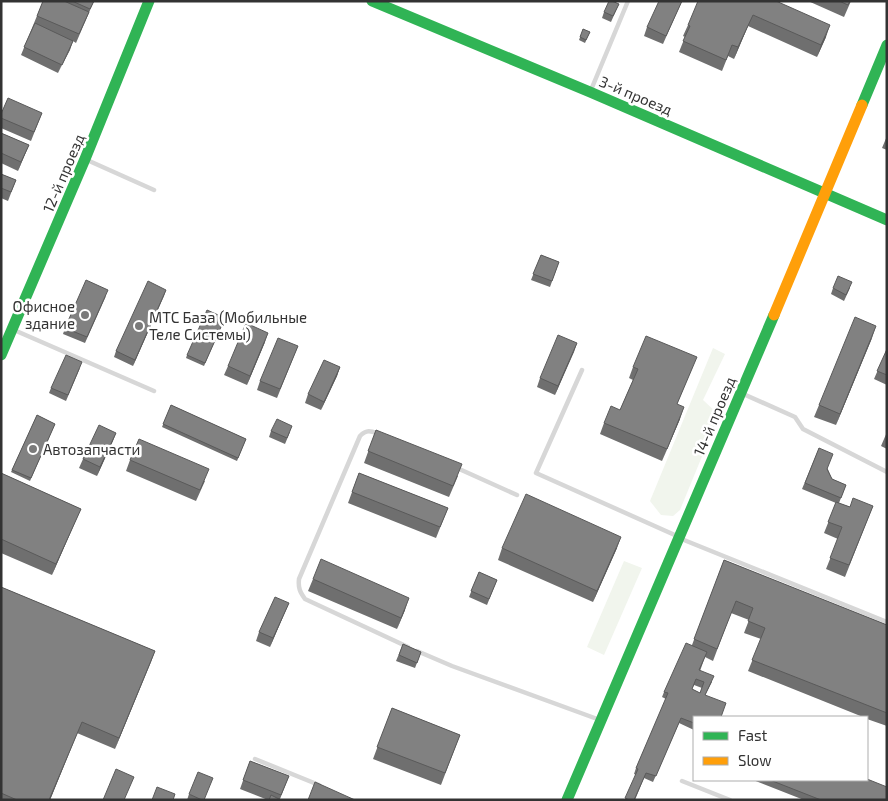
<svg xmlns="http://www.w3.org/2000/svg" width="888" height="801" viewBox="0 0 888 801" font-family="'Exo 2',sans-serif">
<rect width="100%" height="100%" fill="#fff"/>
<path fill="#f1f5ed" d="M713 348 725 354 703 400 719 415 680 510 673 516 661 515 650 501Z
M624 561 642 568 604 655 587 647Z"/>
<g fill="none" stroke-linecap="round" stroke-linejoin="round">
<path stroke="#d7d7d7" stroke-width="4.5" d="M591 90 628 1
M87 160 154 190
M14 330 154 391
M582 370 536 473 677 536
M741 393 795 417 803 429 887 472
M379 434C371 431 367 429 360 436L299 579C298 588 300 592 305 599L408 647
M457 468 517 495
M679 538 887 622
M417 651 452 666 600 720
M255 759 319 785
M682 781 730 800"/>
<path stroke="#30b455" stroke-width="11" d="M372 1 590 92 887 220
M862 105 887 45
M1 355 85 159 149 1
M567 800 774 315"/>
<path stroke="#ff9f0a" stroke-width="11" d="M774 315 862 105"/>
</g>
<path fill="#6f6f6f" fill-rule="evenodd" d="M43 1H94L76 43 73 41 58 73 21 55Z
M682 1 663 44 644 36 647 27Z
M776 1 826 37 817 57 748 26 734 59 728 56 722 71 679 52 685 37 683 36 688 25Z
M808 1H851L844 17Z
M619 4 611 22 602 18 604 12Z
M583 29 590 32 585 43 579 40Z
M42 113 31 141 1 128V114Z
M1 133 29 145 18 171 1 163Z
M887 136V150L882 148Z
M1 174 16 180 8 201 1 198Z
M541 255 559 262 550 287 531 280Z
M833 288H850L844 301 831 294Z
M166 290 133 366 114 357 116 351Z
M106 296 85 343 63 334 65 328Z
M225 318 204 366 186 358 187 355Z
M872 338 836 425 814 417 819 405Z
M265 342 247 385 224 375 228 366Z
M577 343 555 395 537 387 540 378Z
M298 346 277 398 257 390 260 381Z
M887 349V385L874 379Z
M340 367 337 376 321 410 305 403 308 394Z
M633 367 692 368 677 404 680 419 662 461 600 434 604 423 620 410 633 380 629 378Z
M80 368 66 401 49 393 51 388Z
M171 405 246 439 237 461 162 427Z
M37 415 55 424 30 481 11 472Z
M376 430 458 476 449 497 364 463Z
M271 431 290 432 285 444 269 437Z
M887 432V449L881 446Z
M116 433 97 476 79 468 83 459Z
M819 448 832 479 846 485 839 503 850 507 873 506 845 577 826 569 838 539 824 533 836 503 802 489Z
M130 460 205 481 196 501 126 471Z
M1 473 81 509 76 520 52 575 1 553Z
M359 473 448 508 436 538 348 503Z
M502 548H617L593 602 498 560Z
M724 560 887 625V726L867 719V717H863L748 671 761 639 744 633 749 620 731 613 713 661 705 657 700 671 712 682 694 717V730L679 723 653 782 644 778 635 800H625L636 775 634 774 636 768 666 699 662 697 664 692 692 645ZM694 685 702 688 700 693 692 689Z
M479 572 497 580 487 605 469 597Z
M313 579 405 610 397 629 308 591Z
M1 587 155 651 115 749 77 733 50 800H1Z
M289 603 270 647 256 641 259 632Z
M403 644 421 652 415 668 396 661Z
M392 708 460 735 441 785 373 759Z
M250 761 289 776 280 799 281 800H268L240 789Z
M753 780H867L887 800H804Z
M189 794 205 800H187Z"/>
<path fill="#5a5a5a" d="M753 15 748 26 734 59 738 47Z
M830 25 826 37 817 57 821 45Z
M73 41 70 50 58 73 62 65Z
M29 145 25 154 18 171 21 162Z
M166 290 164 296 133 366 135 360Z
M876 326 872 338 836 425 840 414Z
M268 333 265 342 247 385 250 376Z
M577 343 574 352 555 395 558 386Z
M340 367 337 376 321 410 324 402Z
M684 407 680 419 662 461 667 449Z
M116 433 113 441 97 476 100 467Z
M81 509 76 520 52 575 56 564Z
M621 537 617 548 593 602 597 591Z
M409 598 405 610 397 629 401 618Z
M289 603 285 612 270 647 273 638Z
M155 651 151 662 115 749 119 738Z
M82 722 50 800H49Z"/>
<path fill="#818181" stroke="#5a5a5a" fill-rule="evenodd" d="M43 1H64L89 12 79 34 37 16Z
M72 1H94L90 9Z
M609 1H612L619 4 613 16 604 12Z
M659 1H682L666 36 647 27Z
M698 1H776L830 25 821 45 753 15 738 47 732 45 726 60 683 41 690 26 688 25Z
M839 1H850L848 5Z
M35 23 73 41 62 65 24 47Z
M583 29 590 32 586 40 580 37Z
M8 98 42 113 34 132 1 118V114Z
M1 133 29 145 21 162 1 153Z
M1 174 16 180 11 192 1 188Z
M541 255 559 262 552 281 533 274Z
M838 276 852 282 846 295 833 288Z
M86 280 108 290 87 337 65 328Z
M148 281 166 290 135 360 116 351Z
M207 310 225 318 205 363 187 355Z
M855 317 876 326 840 414 819 405Z
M246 323 268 333 250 376 228 366Z
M558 335 577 343 558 386 540 378Z
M646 336 697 357 677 404 684 407 667 449 604 423 611 406 620 410 638 369 633 367Z
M278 338 298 346 280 389 260 381Z
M887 349V375L877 371Z
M66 355 82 362 68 395 51 388Z
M324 360 340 367 324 402 308 394Z
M171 405 246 439 238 458 163 424Z
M37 415 55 424 31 478 12 470Z
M277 419 292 426 287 438 271 431Z
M99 425 116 433 100 467 83 459Z
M376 430 462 464 453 486 368 451Z
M139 439 209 469 200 490 130 460Z
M819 448 833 454 827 469 832 479 846 485 841 498 805 483Z
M1 473 81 509 56 564 1 539Z
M359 473 448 508 440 527 352 492Z
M526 494 621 537 597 591 502 548Z
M853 498 873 506 849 565 830 558 842 527 828 522 836 502 850 507Z
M321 559 409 598 401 618 313 579Z
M724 560 887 625V713L752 660 765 628 748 621 753 608 736 601 717 649 694 639Z
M479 572 497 580 489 599 471 591Z
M1 587 155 651 119 738 82 722 49 800H17L1 793Z
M275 597 289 603 273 638 259 632Z
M686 643 707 652 699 670 714 676 705 695 726 703 721 717H694V723L681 718 656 776 646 773 634 800H629L625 798 638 769 636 768 668 693 664 692ZM696 679 704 682 700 693 692 689Z
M403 644 421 652 417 663 399 655Z
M392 708 460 735 445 773 377 747Z
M250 761 289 776 281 795 243 780Z
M116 769 134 777 124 800H103Z
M198 772 213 778 204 800H202L189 794Z
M867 779 887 787V800H821L770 780Z
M315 782 355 800H308Z
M157 787 175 794 173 800H152Z
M271 795 281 800H269Z"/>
<g fill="#7a7a7a" stroke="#fff" stroke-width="2">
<circle cx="85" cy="315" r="5"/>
<circle cx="139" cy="326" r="5"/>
<circle cx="33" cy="449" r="5"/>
</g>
<g text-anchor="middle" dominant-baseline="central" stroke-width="5" stroke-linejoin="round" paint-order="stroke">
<g font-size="15" fill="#333" stroke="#fff">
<text transform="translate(636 95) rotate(23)">3-й проезд</text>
<text transform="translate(63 173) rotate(-67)">12-й проезд</text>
<text transform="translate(714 416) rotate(-67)">14-й проезд</text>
</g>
<g font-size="15" fill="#333" stroke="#fff" text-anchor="start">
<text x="75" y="306" text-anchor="end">Офисное<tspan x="75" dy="17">здание</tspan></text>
<text x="149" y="317">МТС База (Мобильные<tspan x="149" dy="17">Теле Системы)</tspan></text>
<text x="43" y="449">Автозапчасти</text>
</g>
</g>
<rect width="888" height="801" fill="none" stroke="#333333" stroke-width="5"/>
<rect x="693" y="716" width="175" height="65" fill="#ffffff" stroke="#adadad"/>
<rect x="703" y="732" width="25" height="8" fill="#30b455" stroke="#adadad"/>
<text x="738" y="741" font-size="15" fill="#333333">Fast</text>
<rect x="703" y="757" width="25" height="8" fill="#ff9f0a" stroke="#adadad"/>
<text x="738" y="766" font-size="15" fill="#333333">Slow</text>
</svg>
